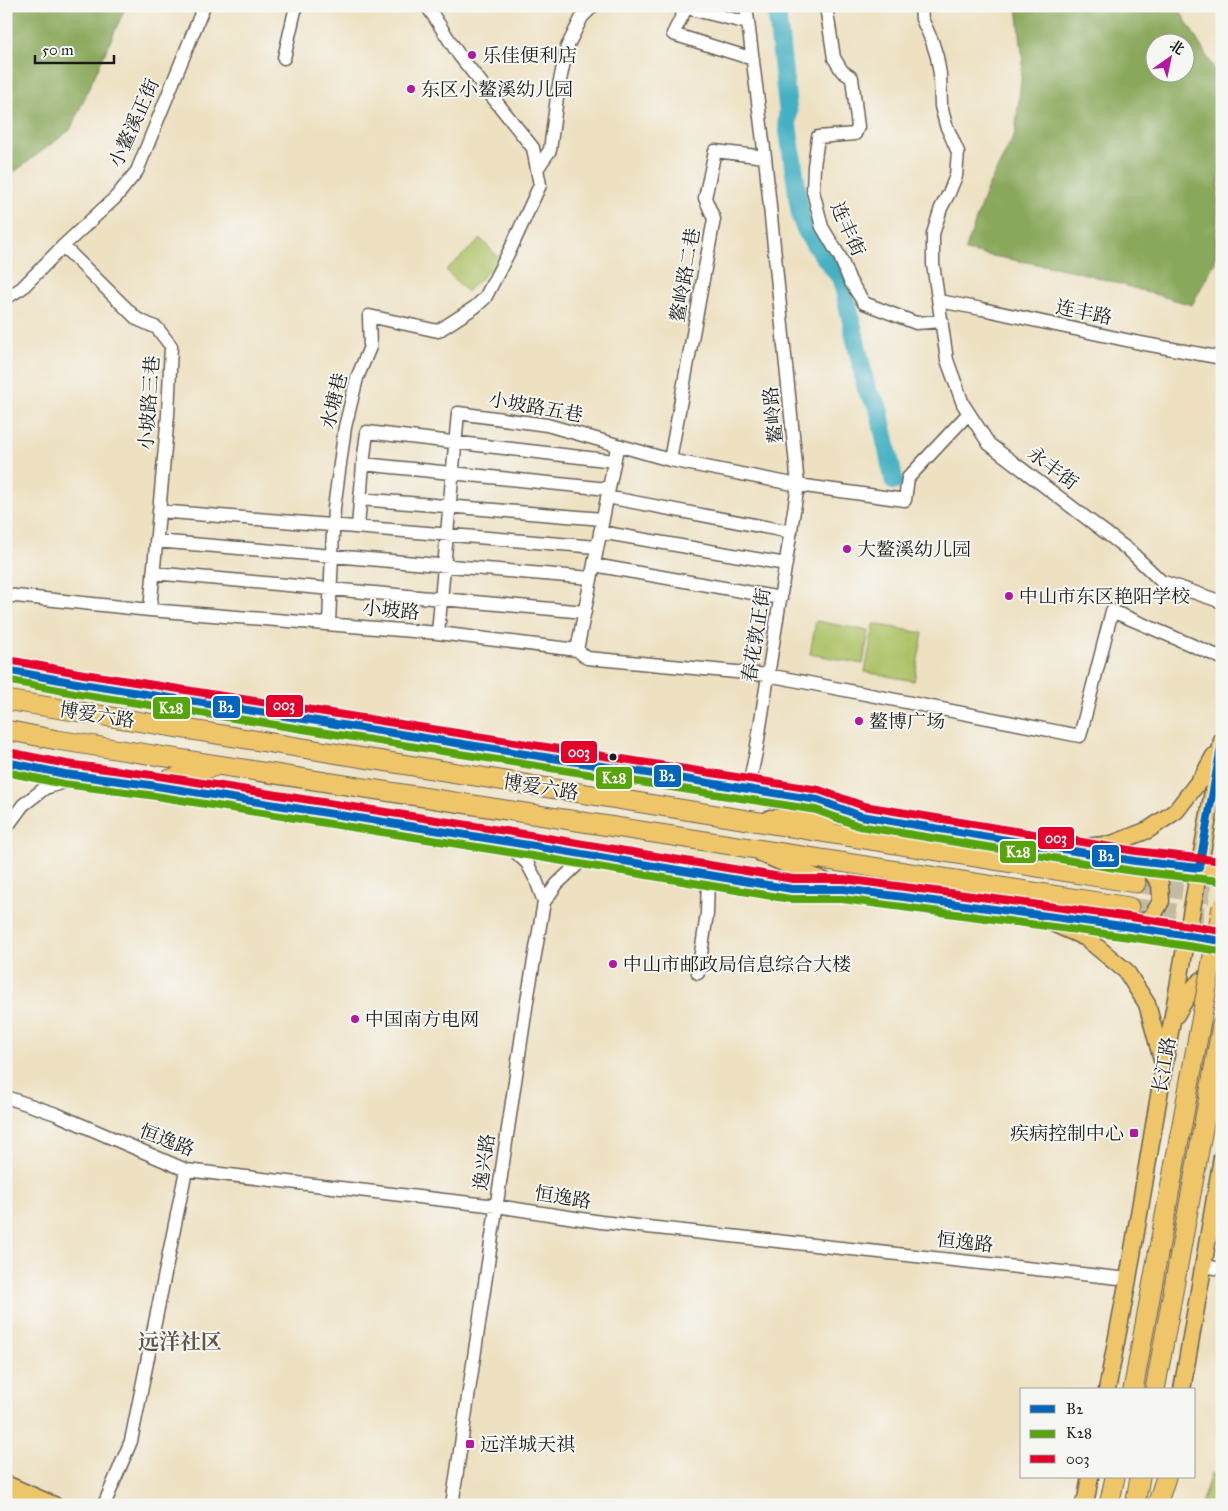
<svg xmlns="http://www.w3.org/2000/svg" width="1228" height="1511" viewBox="0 0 1228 1511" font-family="'IM FELL Great Primer','Noto Serif SC',serif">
<rect width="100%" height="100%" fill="#f6f6f2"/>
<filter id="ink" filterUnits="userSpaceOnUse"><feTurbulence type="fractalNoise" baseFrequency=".02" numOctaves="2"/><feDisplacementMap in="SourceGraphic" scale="10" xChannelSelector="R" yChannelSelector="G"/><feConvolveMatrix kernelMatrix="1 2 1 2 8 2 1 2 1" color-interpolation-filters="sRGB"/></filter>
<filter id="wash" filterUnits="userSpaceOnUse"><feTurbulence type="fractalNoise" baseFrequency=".0096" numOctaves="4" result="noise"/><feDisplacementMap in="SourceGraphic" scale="20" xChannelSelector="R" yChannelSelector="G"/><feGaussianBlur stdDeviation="1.12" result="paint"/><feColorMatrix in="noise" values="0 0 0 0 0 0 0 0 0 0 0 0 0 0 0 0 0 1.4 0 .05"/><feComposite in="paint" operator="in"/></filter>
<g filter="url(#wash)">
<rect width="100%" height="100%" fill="#eee1c2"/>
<path fill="#adc266" stroke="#646f41" d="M481 239 500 259 467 292 446 270Z
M816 621 869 631 863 664 810 654Z
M874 624 923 633 914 681 865 672Z
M1211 1473 1222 1475V1505H1201Z"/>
<path fill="#8aa85b" stroke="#53623c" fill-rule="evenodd" d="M6 6H123L124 11 70 130 6 178Z
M1017 6H1177L1222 82V128L1215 262 1192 305 1075 271 965 251 986 191 1015 134 1023 62ZM1156 42H1186V72H1156Z"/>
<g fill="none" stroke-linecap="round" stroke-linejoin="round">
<path stroke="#45b0c3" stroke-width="19" d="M776 6 788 111 787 121 801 218C810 244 828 258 842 280L867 391 878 406 894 481"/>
</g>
</g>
<g filter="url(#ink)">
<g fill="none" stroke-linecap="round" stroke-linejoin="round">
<path stroke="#c4baa1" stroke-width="19" stroke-dasharray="19 9" stroke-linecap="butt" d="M1136 883 1222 896
M1129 907 1222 919"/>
<defs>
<path id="minor" d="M687 6 673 34 753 59
M746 6 765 157 798 485 756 752 748 790
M826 6 834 58 842 71 852 78 858 127 855 134 818 137 814 166 813 191 822 227 840 257 850 281 864 303 916 323 942 321
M687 8 748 23
M921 8 922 19 932 41 937 57 940 74 941 106 946 125 958 152 956 176 949 193 941 208 933 234V264L947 360 963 404 989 444 1131 552 1161 581 1222 602
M284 58 296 6
M537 169 550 150 558 90 567 47 582 17 593 6
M63 246 137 319 157 328 171 346 168 415 150 610
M6 298 22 288 63 246 116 197 137 171 204 6
M939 301 982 309 1140 343 1222 358
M670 460 714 219 705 198 715 151 765 157
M363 464 367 432 614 461
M607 497 791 532
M360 499 603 519
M159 511 597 547
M358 527 363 464 608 489
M600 532 786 564
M156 541 591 578
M594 565 781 598
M153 573 585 612
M6 595 150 610 438 633 577 650 587 658 768 675 1080 736 1112 611 1222 658
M329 623 334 508 345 427 357 378 370 347 369 316 438 331 475 307 485 298 511 248 540 185 533 148 459 55 427 6
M438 633 458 413 547 425 670 460 798 485 905 500 908 478 969 413
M577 650 616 453
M6 670 82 684 748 790 818 800 856 814
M6 762C101 781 199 793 295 808 461 834 627 861 792 889H838
M6 828 23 805 45 788 77 778
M504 841 527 863 536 880 544 902
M698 973 707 914 708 875
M6 1097 56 1114 186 1170 496 1206 601 1222 1128 1279
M1203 1266 1222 1269
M1222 1428V1431
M104 1505 131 1441 186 1170
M452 1505 527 1001 544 902 557 884 579 863 599 859"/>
<path id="major" d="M770 818 861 816 1135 861 1222 871
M1086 847 1112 844 1148 830 1176 811 1203 776 1214 756
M762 854 843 889 1130 927 1222 941
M1050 922 1086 938 1126 971 1147 1004 1162 1060
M1130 927 1152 917 1161 901 1160 884 1151 871 1137 861
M1176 1015C1186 999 1199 969 1222 978
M1107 1390 1128 1279 1164 1066 1222 740
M1182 1390 1222 1157
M6 1484 54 1505
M6 1501 15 1505
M1085 1505 1090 1477"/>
<path id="highway" d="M6 700 1136 883
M6 730 57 740 1129 907
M150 785 216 766
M1133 1390 1158 1254
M1155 1390 1222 1025
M1085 1503V1505
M1109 1505 1115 1477
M1135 1505 1140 1477
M1157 1505 1166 1477"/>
</defs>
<use href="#minor" stroke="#666156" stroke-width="15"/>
<use href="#major" stroke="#666156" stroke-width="19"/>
<use href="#highway" stroke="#666156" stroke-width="21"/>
<use href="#minor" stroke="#fff" stroke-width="12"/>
<use href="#major" stroke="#eec569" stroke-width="16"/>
<use href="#highway" stroke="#eec569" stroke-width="19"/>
<defs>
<path id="highway-bridge" d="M1158 1254 1222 907"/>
</defs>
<use href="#highway-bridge" stroke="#666156" stroke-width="21" stroke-linecap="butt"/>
<use href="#highway-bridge" stroke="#eec569" stroke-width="19"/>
<defs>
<path id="bus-1" d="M6 670 82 684 818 800 861 816 1135 861 1199 868 1222 741
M6 762 65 774 150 785 504 841 792 889H843L1130 927 1222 941"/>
<path id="bus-2" d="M6 680 80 694 816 810 859 826 1133 871 1221 881
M6 772 64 784 149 795 502 851 790 899H842L1129 937 1220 951"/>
<path id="bus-3" d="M8 660 84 674 819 790 864 806 1136 851 1222 861
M8 752 67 764 152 775 506 831 793 879H844L1131 917 1222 931"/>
</defs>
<use href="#bus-1" stroke="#f6f6f2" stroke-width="11"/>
<use href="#bus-2" stroke="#f6f6f2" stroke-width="11"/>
<use href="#bus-3" stroke="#f6f6f2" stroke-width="11"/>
<use href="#bus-1" stroke="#0065bd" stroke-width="8"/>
<use href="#bus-2" stroke="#57a40b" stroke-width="8"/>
<use href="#bus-3" stroke="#e4002b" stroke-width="8"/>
</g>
</g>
<g fill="#b5179e" stroke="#f6f6f2" stroke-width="2">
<circle cx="472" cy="55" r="5"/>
<circle cx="411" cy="89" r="5"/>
<circle cx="847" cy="549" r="5"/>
<circle cx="1009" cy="596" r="5"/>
<circle cx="859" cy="721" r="5"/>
<circle cx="613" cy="964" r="5"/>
<circle cx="355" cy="1019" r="5"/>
<rect x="1129" y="1128" width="10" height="10" rx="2.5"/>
<rect x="465" y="1439" width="10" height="10" rx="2.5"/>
</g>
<circle fill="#1c1c1c" stroke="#f6f6f2" stroke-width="2" cx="613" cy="757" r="4.5"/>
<g text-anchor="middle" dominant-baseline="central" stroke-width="4" stroke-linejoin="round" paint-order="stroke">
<g font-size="19" fill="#1c1c1c" stroke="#f6f6f2" text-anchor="start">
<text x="482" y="55">乐佳便利店</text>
<text x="421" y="89">东区小鳌溪幼儿园</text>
<text x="857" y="549">大鳌溪幼儿园</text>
<text x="1019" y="596">中山市东区艳阳学校</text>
<text x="869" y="721">鳌博广场</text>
<text x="623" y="964">中山市邮政局信息综合大楼</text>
<text x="365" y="1019">中国南方电网</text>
<text x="1124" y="1133" text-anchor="end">疾病控制中心</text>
<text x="480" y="1444">远洋城天祺</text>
</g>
<g font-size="19" fill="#1c1c1c" stroke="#f6f6f2">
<text transform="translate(134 123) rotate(-66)">小鳌溪正街</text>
<text transform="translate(848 229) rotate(66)">连丰街</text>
<text transform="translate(685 275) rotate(-80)">鳌岭路二巷</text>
<text transform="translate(1084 312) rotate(12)">连丰路</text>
<text transform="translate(334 401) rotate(-76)">水塘巷</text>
<text transform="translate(149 403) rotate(-86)">小坡路三巷</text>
<text transform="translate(536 407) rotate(10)">小坡路五巷</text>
<text transform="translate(773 415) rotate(-96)">鳌岭路</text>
<text transform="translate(1053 468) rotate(37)">永丰街</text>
<text transform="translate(391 610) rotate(5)">小坡路</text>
<text transform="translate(756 635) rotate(-81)">春花敦正街</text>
<text transform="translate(97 715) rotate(9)">博爱六路</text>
<text transform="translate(541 787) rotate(9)">博爱六路</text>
<text transform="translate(1164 1065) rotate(-80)">长江路</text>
<text transform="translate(167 1140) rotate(21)">恒逸路</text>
<text transform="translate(484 1162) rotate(-82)">逸兴路</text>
<text transform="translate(563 1197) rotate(9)">恒逸路</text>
<text transform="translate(965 1242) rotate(6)">恒逸路</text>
</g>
<g font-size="21" font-weight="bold" fill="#605447" stroke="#f6f6f2">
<text x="180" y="1342">远洋社区</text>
</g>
</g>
<g stroke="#f6f6f2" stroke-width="2">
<rect x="265" y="694" width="39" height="24" rx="5" fill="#e4002b"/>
<rect x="212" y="695" width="29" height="24" rx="5" fill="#0065bd"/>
<rect x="152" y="696" width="39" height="24" rx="5" fill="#57a40b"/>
<rect x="560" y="740" width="38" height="24" rx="5" fill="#e4002b"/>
<rect x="653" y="764" width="29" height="24" rx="5" fill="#0065bd"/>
<rect x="595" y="766" width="38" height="24" rx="5" fill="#57a40b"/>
<rect x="1037" y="826" width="38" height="24" rx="5" fill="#e4002b"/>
<rect x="999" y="840" width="38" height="24" rx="5" fill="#57a40b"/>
<rect x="1091" y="844" width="29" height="24" rx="5" fill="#0065bd"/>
</g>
<g font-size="14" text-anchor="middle" font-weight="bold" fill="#fff">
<text x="284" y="710">003</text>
<text x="226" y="712">B2</text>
<text x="171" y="713">K28</text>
<text x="579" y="757">003</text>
<text x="667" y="781">B2</text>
<text x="614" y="783">K28</text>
<text x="1056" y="843">003</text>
<text x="1018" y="857">K28</text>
<text x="1106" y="861">B2</text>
</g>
<rect width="1228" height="1511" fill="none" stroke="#f6f6f2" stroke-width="25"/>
<rect x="1020" y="1388" width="175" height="90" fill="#f6f6f2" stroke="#9f9f9c"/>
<rect x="1030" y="1405" width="25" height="8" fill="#0065bd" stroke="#9f9f9c"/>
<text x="1066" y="1414" font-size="15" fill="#1c1c1c">B2</text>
<rect x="1030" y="1430" width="25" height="8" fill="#57a40b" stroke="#9f9f9c"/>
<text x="1066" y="1438" font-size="15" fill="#1c1c1c">K28</text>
<rect x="1030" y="1455" width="25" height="8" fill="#e4002b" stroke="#9f9f9c"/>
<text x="1066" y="1464" font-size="15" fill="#1c1c1c">003</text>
<g transform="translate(1170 58) rotate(33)"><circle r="24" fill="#f6f6f2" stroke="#9f9f9c"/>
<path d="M0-4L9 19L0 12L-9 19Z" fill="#b5179e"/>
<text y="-8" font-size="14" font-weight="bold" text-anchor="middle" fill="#1c1c1c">北</text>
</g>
<path d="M35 55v8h79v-8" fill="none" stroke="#1c1c1c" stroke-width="2.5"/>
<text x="42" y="55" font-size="15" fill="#1c1c1c" stroke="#f6f6f2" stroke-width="4" paint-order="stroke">50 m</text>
</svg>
